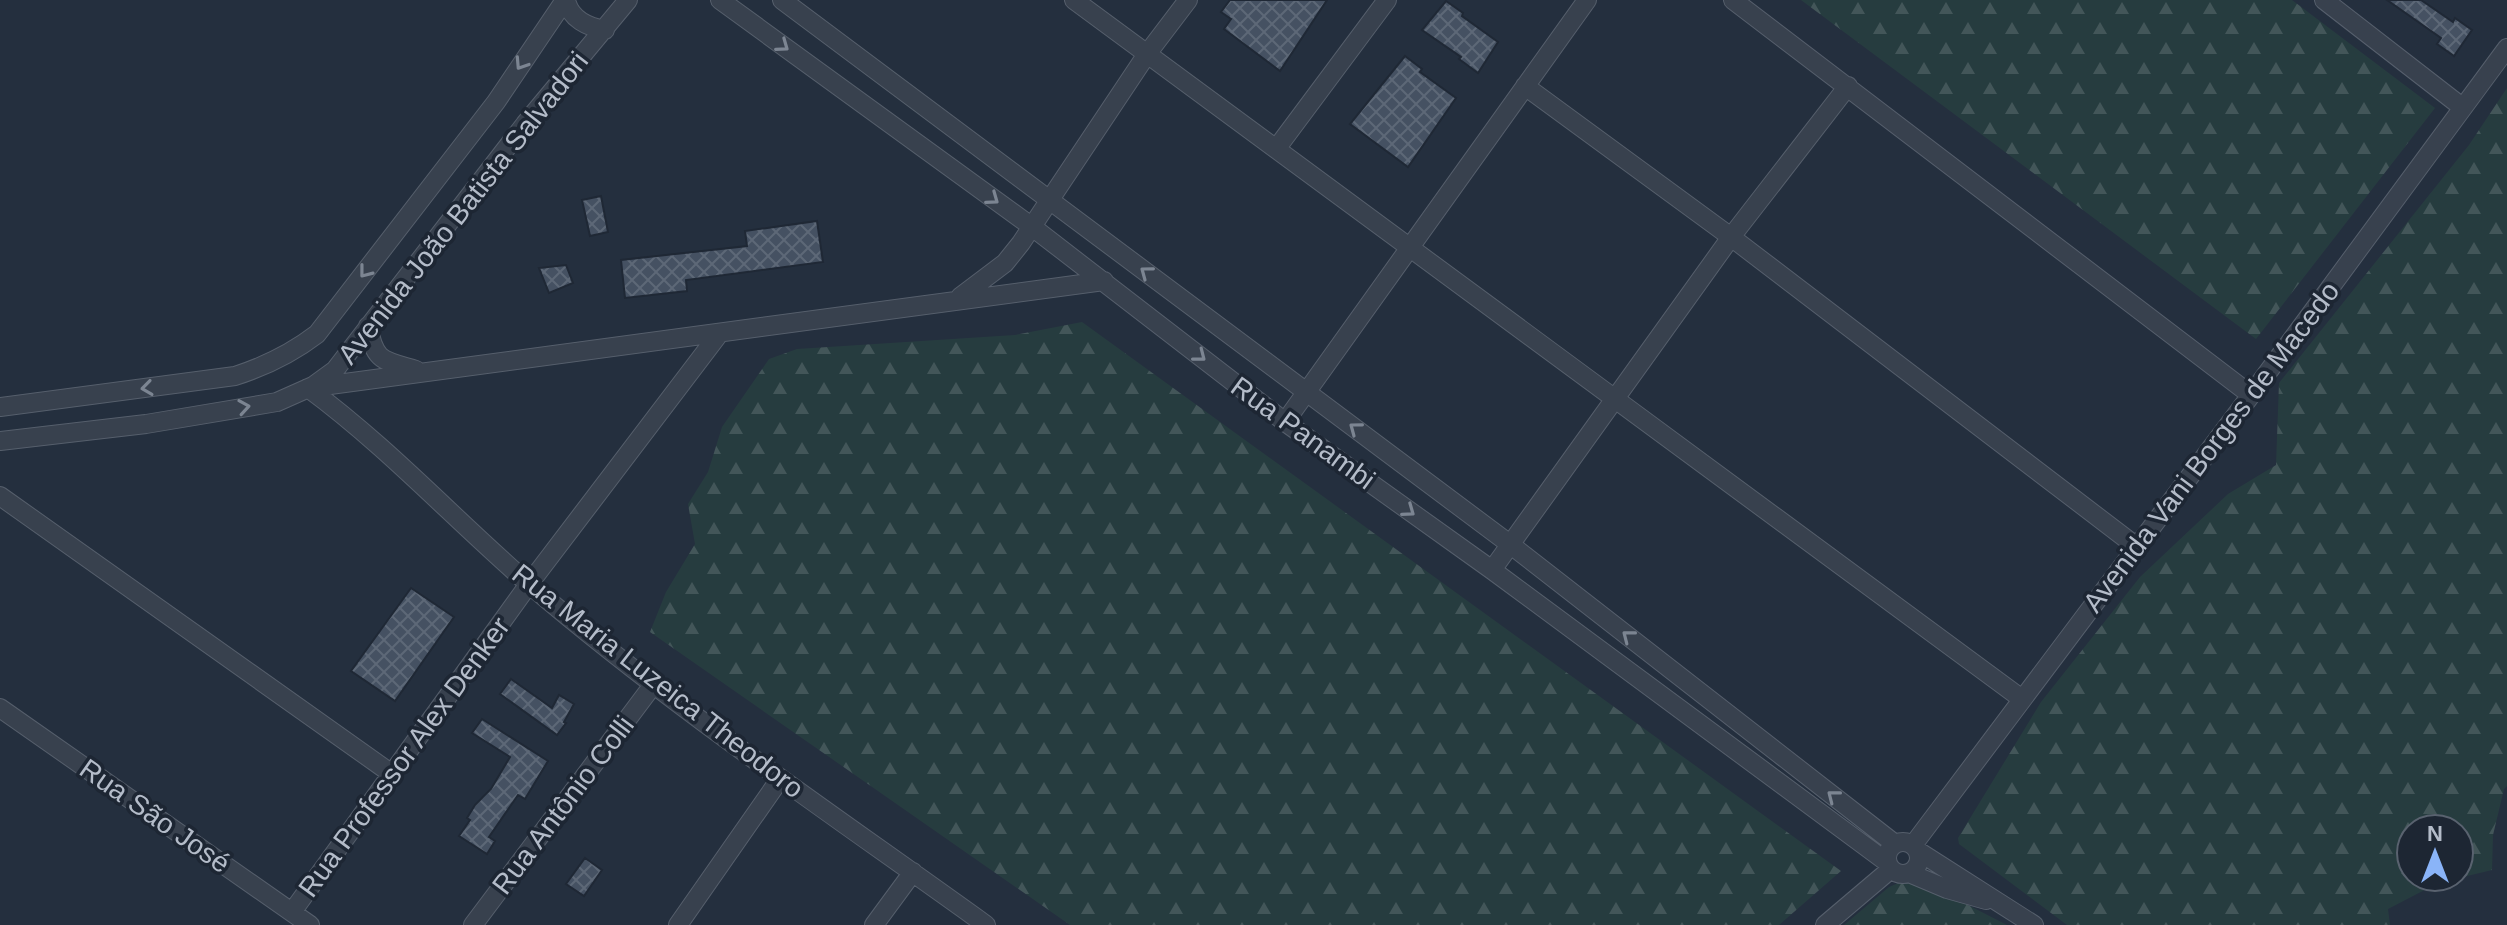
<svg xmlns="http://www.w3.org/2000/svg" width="2507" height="925" viewBox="0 0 2507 925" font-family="Arial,sans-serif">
<defs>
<pattern id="forest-firs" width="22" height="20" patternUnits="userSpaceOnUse" patternTransform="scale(2)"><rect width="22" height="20" fill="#263c3f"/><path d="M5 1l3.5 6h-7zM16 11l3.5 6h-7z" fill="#435659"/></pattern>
<pattern id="building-cross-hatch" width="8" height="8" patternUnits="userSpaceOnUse" patternTransform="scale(2)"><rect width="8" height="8" fill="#455162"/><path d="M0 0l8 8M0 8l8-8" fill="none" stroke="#5d6877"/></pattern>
</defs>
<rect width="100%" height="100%" fill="#242f3e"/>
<path fill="url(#forest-firs)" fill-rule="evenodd" d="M1801 0H2292L2435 108 2256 339Z
M2507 88V786L2504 789 2493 835 2492 870 2438 883 2388 909 2390 925H2067L1959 844 1958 838 2041 702 2140 577 2228 494 2276 465 2279 383 2469 145ZM2411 829H2459V877H2411Z
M1082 322 1841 871 1779 925H1070L650 632 666 592 695 544 688 504 708 472 722 427 769 359 797 349 1015 335Z
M1903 881 1966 904 2007 925H1844L1889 887Z"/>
<path fill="url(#building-cross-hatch)" stroke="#1f2835" stroke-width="2" d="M1230 0H1327L1280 71 1224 29 1231 19 1221 12Z
M2387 0H2421L2453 22 2455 18 2472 30 2454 56 2437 44 2441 38Z
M1446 1 1463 13 1462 16 1498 42 1478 73 1459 59 1461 57 1422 30Z
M1405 56 1422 69 1420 72 1456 98 1408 167 1350 124Z
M601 196 608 232 590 236 582 200Z
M817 221 823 262 686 280 687 291 625 298 621 260 747 246 745 231Z
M566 265 573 283 549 293 539 268Z
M411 588 454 617 395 701 351 671Z
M511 679 552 708 559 695 574 704 564 722 566 723 557 735 500 694Z
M482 719 548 761 525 799 518 795 489 837 495 841 487 854 459 836 470 820 467 818 475 805 491 789 510 757 472 733Z
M585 858 602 870 584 896 566 884Z"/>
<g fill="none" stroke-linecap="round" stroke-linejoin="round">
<defs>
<path id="street" d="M566 0C570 19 588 27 605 30
M720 0 1031 226 1285 422 1492 570 1888 863
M782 0 1511 545 1895 844
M1074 0 2022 699
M1733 0 2251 395
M2324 0 2462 107
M1525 86 1731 237 2137 547
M1276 149 1387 0
M960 297 1005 263 1021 243 1147 54 1188 0
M368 326C375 362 382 360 416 370
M315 387 1104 281
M308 388C388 447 455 520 530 585 674 708 832 814 986 925
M0 407 235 376C266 366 291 354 317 334L496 102 565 0
M1285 422 1587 0
M0 441 146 424 277 402 313 386 335 370 525 124 628 0
M0 496 392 774
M1492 570 1731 237 1848 86
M0 708 310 925
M1887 858a16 16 0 1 1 32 0a16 16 0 1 1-32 0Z
M1913 845 2251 395 2507 48
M1918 851 2034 925
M1909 873 1947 889 1986 900
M292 912 529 584 719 334
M473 925 653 685
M678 925 780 779
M874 925 913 872
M1825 925 1891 869"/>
</defs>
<use href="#street" stroke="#565f6c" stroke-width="20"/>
<use href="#street" stroke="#38414e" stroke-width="18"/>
</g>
<defs><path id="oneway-chevron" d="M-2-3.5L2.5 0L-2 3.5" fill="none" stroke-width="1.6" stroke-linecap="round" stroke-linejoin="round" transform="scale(2)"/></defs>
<g stroke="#7c8592">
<use href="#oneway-chevron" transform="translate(783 46) rotate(36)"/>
<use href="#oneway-chevron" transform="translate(521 64) rotate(123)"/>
<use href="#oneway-chevron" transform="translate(993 199) rotate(36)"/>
<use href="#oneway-chevron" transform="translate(365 272) rotate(128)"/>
<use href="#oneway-chevron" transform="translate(1146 272) rotate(-143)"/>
<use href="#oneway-chevron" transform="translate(1200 356) rotate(38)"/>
<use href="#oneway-chevron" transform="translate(147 388) rotate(172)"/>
<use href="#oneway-chevron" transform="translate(244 407) rotate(-9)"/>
<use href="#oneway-chevron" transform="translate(1355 428) rotate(-143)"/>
<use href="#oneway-chevron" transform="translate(1409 511) rotate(36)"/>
<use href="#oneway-chevron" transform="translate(1628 636) rotate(-142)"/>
<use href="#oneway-chevron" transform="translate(1833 796) rotate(-142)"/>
</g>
<g text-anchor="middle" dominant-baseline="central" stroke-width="7" stroke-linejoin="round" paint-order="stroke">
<g font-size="28" fill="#b4bcc9" stroke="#1d2633">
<text transform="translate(463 208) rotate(-52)">Avenida João Batista Salvadori</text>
<text transform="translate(1303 433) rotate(36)">Rua Panambi</text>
<text transform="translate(2211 447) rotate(-53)">Avenida Vani Borges de Macedo</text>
<text transform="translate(658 681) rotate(38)">Rua Maria Luzeica Theodoro</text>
<text transform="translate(404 757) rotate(-54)">Rua Professor Alex Denker</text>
<text transform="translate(563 805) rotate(-53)">Rua Antônio Colli</text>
<text transform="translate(155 816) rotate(35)">Rua São José</text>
</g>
</g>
<g transform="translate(2435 853)"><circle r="38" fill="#1d2633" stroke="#59626f" stroke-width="2"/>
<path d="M0-6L14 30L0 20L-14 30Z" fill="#8ab4f8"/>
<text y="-12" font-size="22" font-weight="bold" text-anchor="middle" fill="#b4bcc9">N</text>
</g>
</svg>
